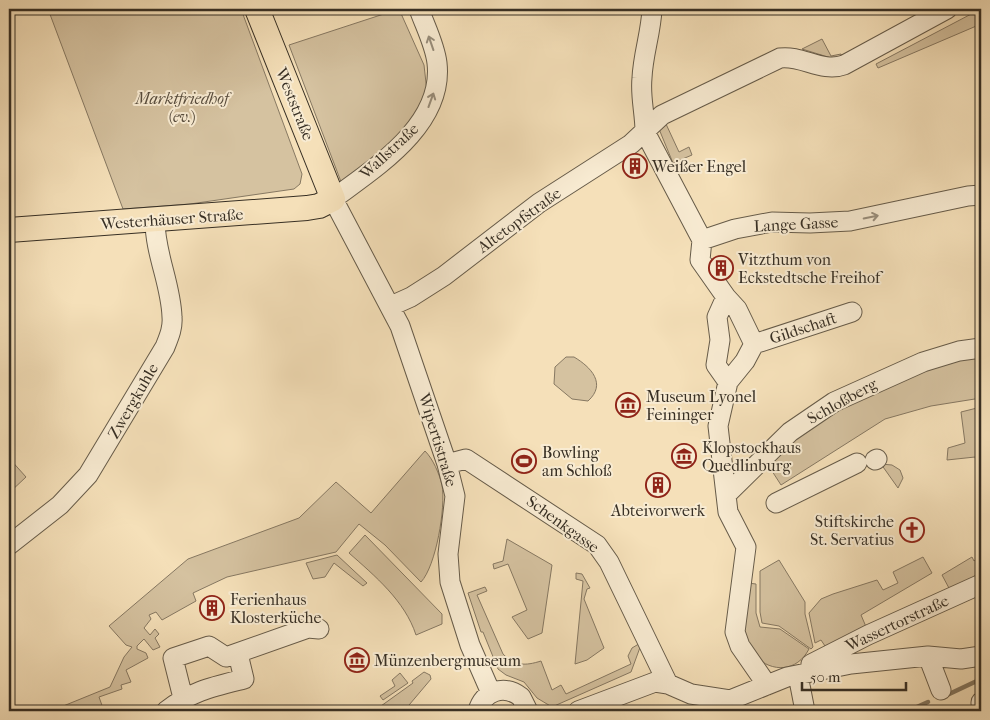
<svg xmlns="http://www.w3.org/2000/svg" width="990" height="720" viewBox="0 0 990 720" font-family="'IM FELL French Canon',serif">
<rect width="100%" height="100%" fill="#f5e0b9"/>
<filter id="stains"><feTurbulence type="fractalNoise" baseFrequency=".004" numOctaves="4"/><feColorMatrix values="0 0 0 0 .2 0 0 0 0 .09 0 0 0 0 .02 0 0 0 .5 -.17"/></filter>
<radialGradient id="worn" r=".72"><stop offset=".6" stop-color="#630" stop-opacity="0"/><stop offset="1" stop-color="#630" stop-opacity=".3"/></radialGradient>
<path fill="#d5c2a0" stroke="#867862" d="M48 9H241L302 174 300 184 294 189 190 204 123 209Z
M399 9 424 65 427 92 413 122 343 187 289 45Z
M975 12 981 24 878 68 876 64Z
M822 39 831 56 841 54 842 56 831 58 802 49Z
M666 124 679 152 689 147 692 155 673 163 659 129Z
M981 355V398L931 406 885 419 781 485 772 471V459L817 420 857 398 958 358Z
M566 357H574C591 367 607 384 588 401L572 399 554 384 555 367Z
M981 407V478L975 457 947 460 948 448 965 443 961 412Z
M425 451C433 459 439 473 442 485 446 507 436 566 421 582L385 545 359 524 336 552 227 577 193 593 196 601 162 620 156 612 149 615 151 619 144 628 150 635 155 629 159 634 155 638 160 647 153 650 144 639 137 646V649L146 653 148 658 126 670 131 682 121 685 122 689 99 697 104 711H51L110 687 124 657 132 647 126 645 109 626 188 559 299 518 336 482 371 513Z
M9 458 26 477 9 493Z
M881 464 892 465 900 470 903 478 898 488Z
M365 535 442 614V624L416 635C405 601 375 576 349 553Z
M507 539 552 565 542 633 528 639 512 617 527 610 508 564 494 569 493 564 503 561Z
M337 555 367 583 363 586 334 563 325 577 313 579 306 563Z
M981 555V575L950 590 942 575 972 557 974 561Z
M923 557 932 573 861 615 867 629 827 649 821 640 815 643 809 613 821 599 833 594 877 580 883 590 898 583 893 572Z
M779 560 805 602V614L813 647 811 649 779 626 762 623 760 612V571Z
M576 573 582 574 590 588 587 589 584 599 604 648 587 660 575 664 583 581 576 579Z
M748 583 756 584V613L760 627 780 629 809 649C797 672 772 673 755 656 752 653 748 651 747 648 738 626 744 605 748 583Z
M485 587 487 591 477 595 503 654C515 666 525 666 541 661L552 690 561 685 566 694 631 664 628 656 632 648 642 642 631 672 552 707 537 698 524 682 506 675 498 669 483 632H481L468 593Z
M424 672 430 675 431 679 404 711H374L413 683 412 681Z
M400 673 408 683 383 700 380 696 395 686 392 680Z"/>
<g fill="none" stroke-linecap="round" stroke-linejoin="round">
<path stroke="#82755f" stroke-width="4.5" d="M945 696 981 679
M908 711 928 702"/>
<defs>
<path id="minor" d="M419 9C425 26 435 45 437 63 444 125 376 167 333 199L400 326 447 464 455 496 448 554 450 582 470 645 491 693
M645 132C645 113 640 96 642 78 643 54 651 33 652 9
M645 132 702 240
M702 240 700 260 726 297 717 317 720 340 716 365 728 382 718 426 726 495 728 512 746 547 735 632 740 646 767 685
M702 240 735 229 772 222 810 223 850 221 968 196 981 195
M726 297 737 309 754 344 745 361 728 382
M391 306 411 297 444 276 539 203 631 144 662 115 780 58C802 55 822 73 844 65L947 9
M754 344 852 312
M875 460 877 459
M447 464 466 459 597 545 609 562 668 684
M726 495 790 432 834 402 923 362 959 351 981 348
M776 503 857 463
M9 545 60 505 88 475 165 347C169 337 173 328 172 317 171 284 155 254 155 221
M928 656 941 690
M811 664 868 635 981 584
M798 675 805 711
M183 698 173 658 209 646 226 657 308 628 319 629
M981 702V704
M166 711C192 691 212 687 244 679L238 654
M478 711C483 691 504 684 521 697L528 711
M578 711 655 682 668 684 691 694 730 700 787 677 851 664 928 656 961 659 981 656"/>
<path id="major" d="M9 230 307 208 319 206 333 199 257 9"/>
</defs>
<use href="#minor" stroke="#665b49" stroke-width="21"/>
<use href="#major" stroke="#372f24" stroke-width="26"/>
<use href="#minor" stroke="#f8ebd2" stroke-width="19"/>
<use href="#major" stroke="#f5e0b9" stroke-width="24"/>
</g>
<defs><path id="oneway-shaft" d="M-6 0H5M1.5-3L5.5 0L1.5 3" fill="none" stroke-width="1.6" stroke-linecap="round" stroke-linejoin="round" transform="scale(1.25)"/></defs>
<g stroke="#988d7b">
<use href="#oneway-shaft" transform="translate(431 43) rotate(-109)"/>
<use href="#oneway-shaft" transform="translate(431 100) rotate(-70)"/>
<use href="#oneway-shaft" transform="translate(871 217) rotate(-12)"/>
</g>
<defs>
<symbol id="building-ring" viewBox="-11 -11 22 22"><circle r="9.5" fill="#f8ebd2" stroke="#8f2418" stroke-width="1.5"/><path d="M-4-6H4V6H1V3H-1V6H-4ZM-2.5-4.3h1.7v1.8h-1.7ZM.8-4.3h1.7v1.8H.8ZM-2.5-1h1.7V.8h-1.7ZM.8-1h1.7V.8H.8Z" fill="#8f2418"/></symbol>
<symbol id="museum-ring" viewBox="-11 -11 22 22"><circle r="9.5" fill="#f8ebd2" stroke="#8f2418" stroke-width="1.5"/><path d="M0-6L6-3V-2H-6V-3ZM-5-1h2V3h-2ZM-1-1h2V3h-2ZM3-1h2V3H3ZM-6 4H6V6H-6Z" fill="#8f2418"/></symbol>
<symbol id="stadium-ring" viewBox="-11 -11 22 22"><circle r="9.5" fill="#f8ebd2" stroke="#8f2418" stroke-width="1.5"/><path d="M0-5a6.5 5 0 1 0 0 10a6.5 5 0 1 0 0-10ZM-3.5-1.8h7v3.6h-7Z" fill="#8f2418"/></symbol>
<symbol id="church-ring" viewBox="-11 -11 22 22"><circle r="9.5" fill="#f8ebd2" stroke="#8f2418" stroke-width="1.5"/><path d="M-1.2-6h2.4v3.5h3.3v2.4h-3.3V6h-2.4V-.1h-3.3v-2.4h3.3Z" fill="#8f2418"/></symbol>
</defs>
<g fill-rule="evenodd">
<use href="#building-ring" x="621" y="152" width="28" height="28"/>
<use href="#building-ring" x="707" y="254" width="28" height="28"/>
<use href="#museum-ring" x="614" y="391" width="28" height="28"/>
<use href="#museum-ring" x="670" y="442" width="28" height="28"/>
<use href="#stadium-ring" x="510" y="447" width="28" height="28"/>
<use href="#building-ring" x="644" y="471" width="28" height="28"/>
<use href="#church-ring" x="898" y="516" width="28" height="28"/>
<use href="#building-ring" x="198" y="594" width="28" height="28"/>
<use href="#museum-ring" x="343" y="646" width="28" height="28"/>
</g>
<g text-anchor="middle" dominant-baseline="central" stroke-width="4" stroke-linejoin="round" paint-order="stroke">
<g font-size="16" font-style="italic" fill="#574c3d" stroke="#f8ebd2">
<text x="182" y="98">Marktfriedhof<tspan x="182" dy="18">(ev.)</tspan></text>
</g>
<g font-size="16" fill="#372f24" stroke="#f8ebd2">
<text transform="translate(295 104) rotate(68)">Weststraße</text>
<text transform="translate(389 151) rotate(-43)">Wallstraße</text>
<text transform="translate(172 219) rotate(-4)">Westerhäuser Straße</text>
<text transform="translate(519 220) rotate(-36)">Altetopfstraße</text>
<text transform="translate(796 224) rotate(-3)">Lange Gasse</text>
<text transform="translate(803 328) rotate(-18)">Gildschaft</text>
<text transform="translate(133 401) rotate(-60)">Zwergkuhle</text>
<text transform="translate(842 401) rotate(-29)">Schloßberg</text>
<text transform="translate(438 440) rotate(73)">Wipertistraße</text>
<text transform="translate(563 524) rotate(36)">Schenkgasse</text>
<text transform="translate(897 623) rotate(-25)">Wassertorstraße</text>
</g>
<g font-size="16" fill="#372f24" stroke="#f8ebd2" text-anchor="start">
<text x="652" y="166">Weißer Engel</text>
<text x="738" y="259">Vitzthum von<tspan x="738" dy="18">Eckstedtsche Freihof</tspan></text>
<text x="646" y="396">Museum Lyonel<tspan x="646" dy="18">Feininger</tspan></text>
<text x="702" y="447">Klopstockhaus<tspan x="702" dy="18">Quedlinburg</tspan></text>
<text x="542" y="452">Bowling<tspan x="542" dy="18">am Schloß</tspan></text>
<text x="658" y="510" text-anchor="middle">Abteivorwerk</text>
<text x="894" y="521" text-anchor="end">Stiftskirche<tspan x="894" dy="18">St. Servatius</tspan></text>
<text x="230" y="599">Ferienhaus<tspan x="230" dy="18">Klosterküche</tspan></text>
<text x="374" y="660">Münzenbergmuseum</text>
</g>
</g>
<rect width="990" height="720" fill="none" stroke="#f5e0b9" stroke-width="30"/>
<rect x="10" y="10" width="970" height="700" fill="none" stroke="#372f24" stroke-width="2.5"/>
<rect x="15" y="15" width="960" height="690" fill="none" stroke="#372f24"/>
<path d="M802 682v8h104v-8" fill="none" stroke="#372f24" stroke-width="2.5"/>
<text x="810" y="682" font-size="15" fill="#372f24" stroke="#f8ebd2" stroke-width="4" paint-order="stroke">50 m</text>
<rect width="100%" height="100%" filter="url(#stains)"/>
<rect width="100%" height="100%" fill="url(#worn)"/>
</svg>
